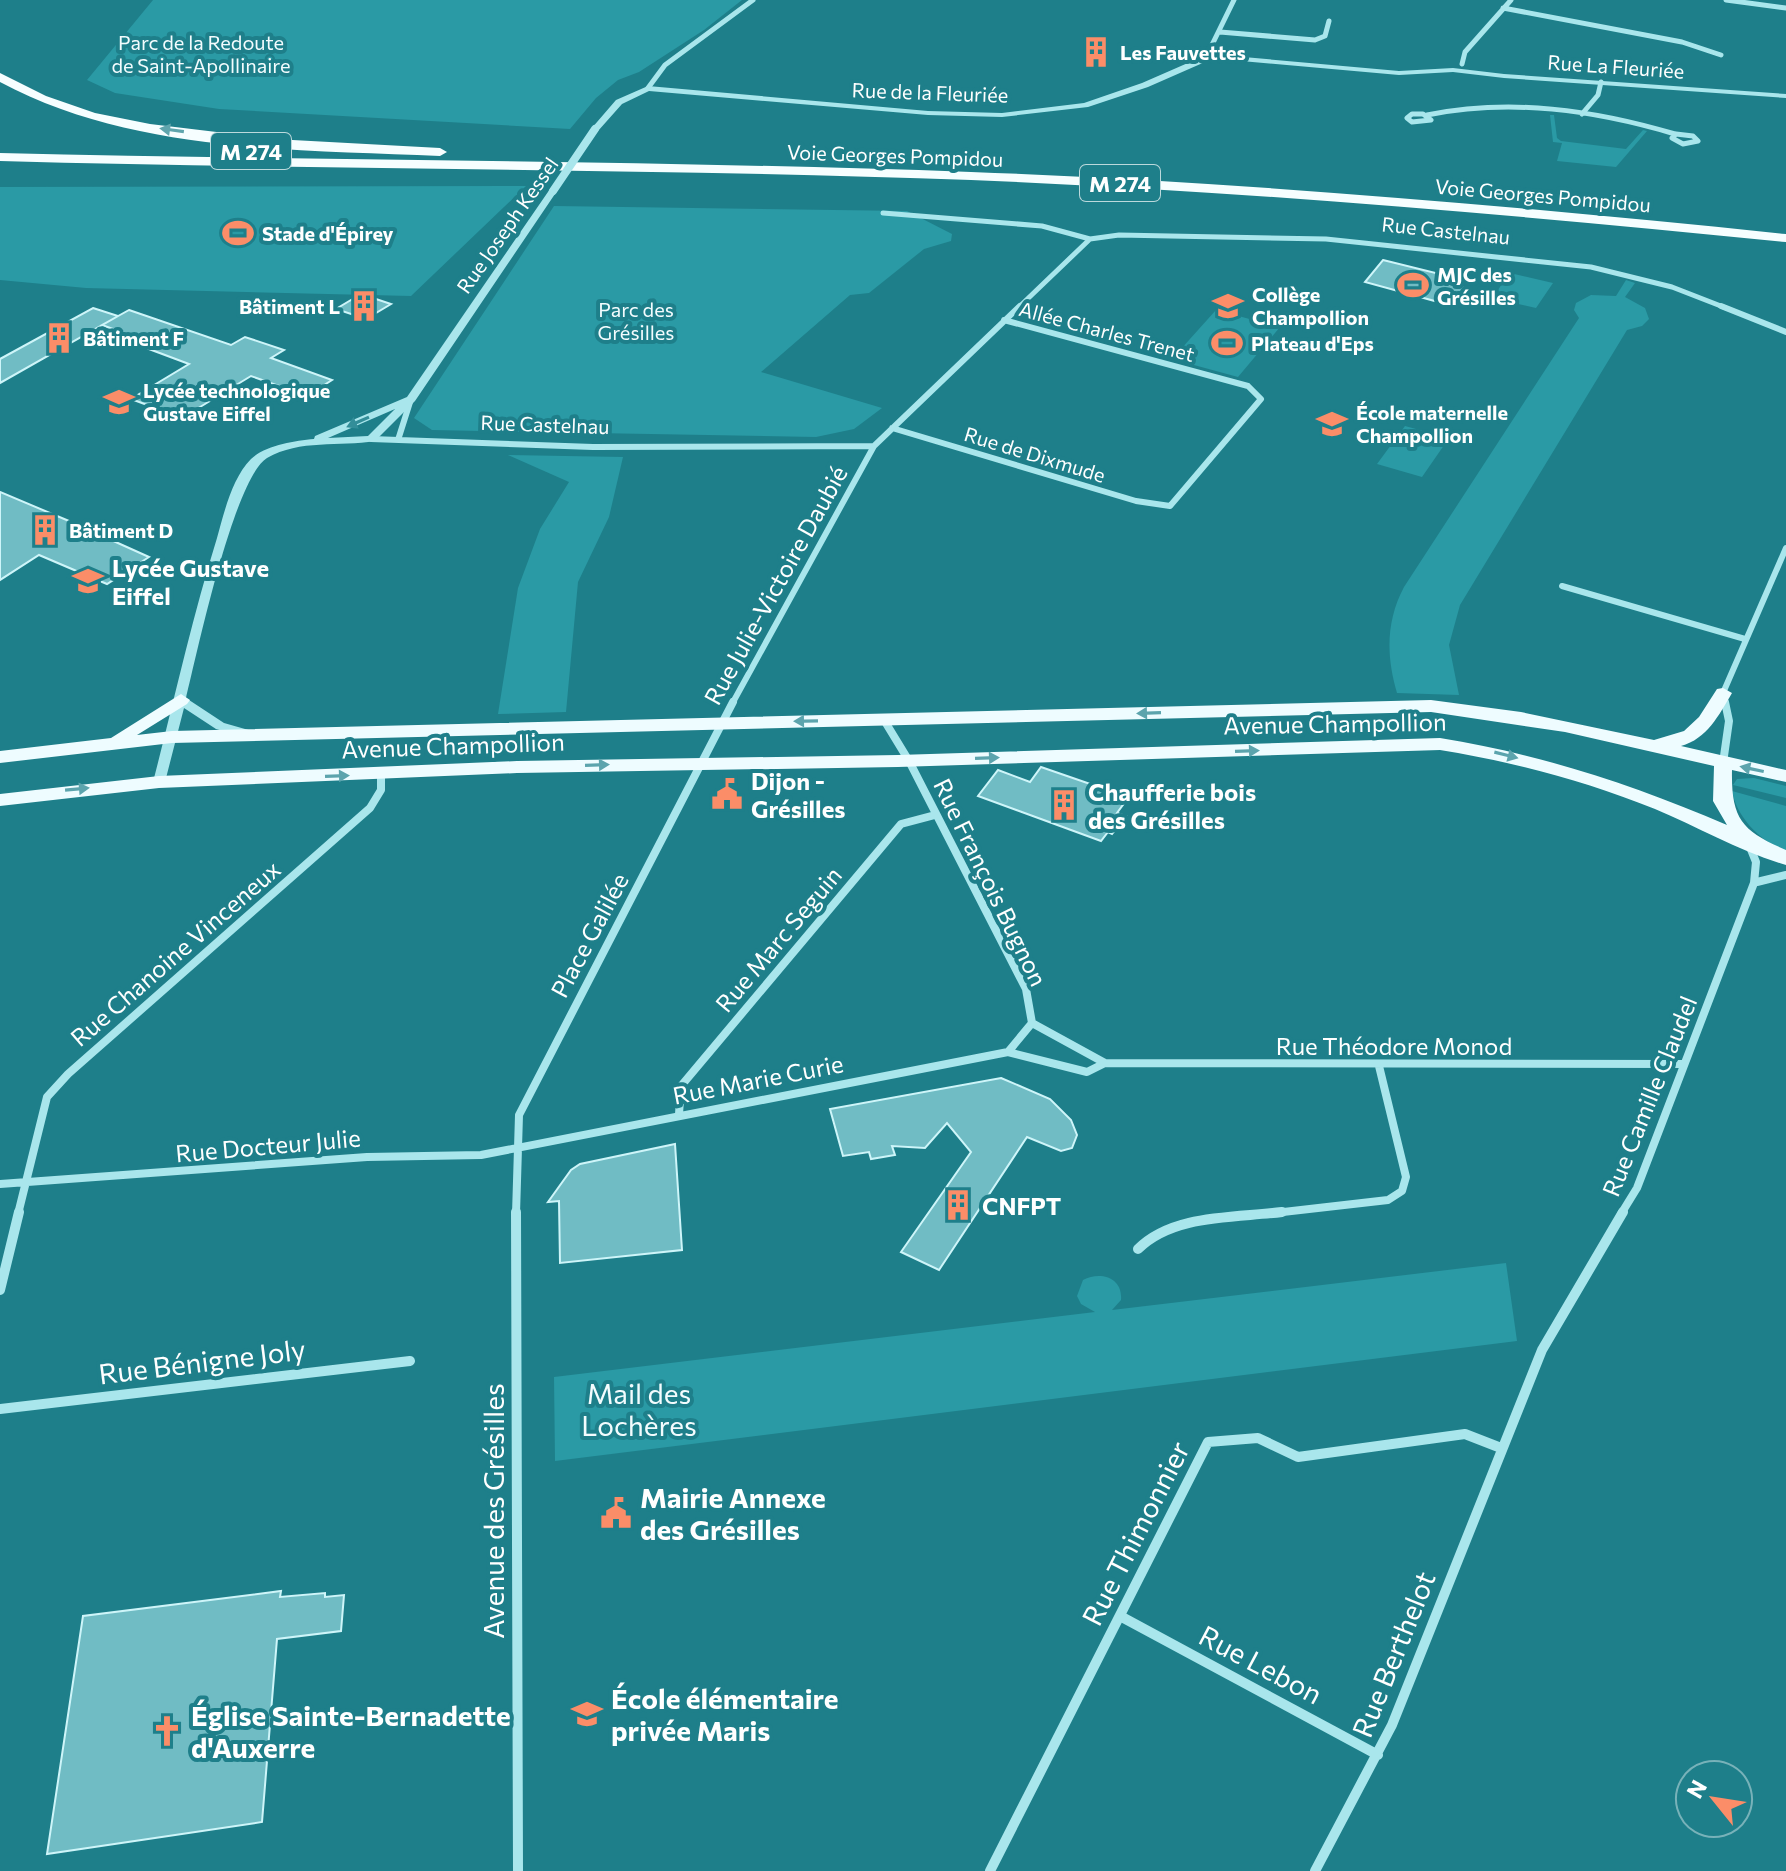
<svg xmlns="http://www.w3.org/2000/svg" width="1786" height="1871" viewBox="0 0 1786 1871" font-family="Commissioner,sans-serif">
<rect width="100%" height="100%" fill="#1e7f8a"/>
<path fill="#2a9aa5" d="M153 0H742L704 30 639 72 618 80 596 98 570 129 219 109 115 93 87 80Z
M1550 115H1554L1557 138 1561 141 1626 149 1643 130 1647 131 1616 167 1557 161 1562 143 1553 142Z
M526 186 411 296 86 288 0 280V187Z
M554 206 907 211 952 234 951 241 924 249 869 293 850 295 761 372 882 408 854 429 816 437 432 430 414 418Z
M1510 273 1553 283 1536 308 1492 298Z
M1626 280 1635 283 1625 297 1645 308 1649 319 1642 326 1627 330 1460 605 1449 645 1459 695 1397 693C1386 656 1386 621 1404 587L1579 318 1574 310 1576 303 1591 295 1616 296Z
M1216 310 1280 327 1238 377 1172 359Z
M1405 426 1449 438 1422 477 1377 464Z
M508 455 623 457 609 517 578 582 566 712 498 714 518 588 540 529 569 482Z
M1754 778 1786 786V798L1733 785 1737 779Z
M1732 791 1786 806V851C1761 842 1737 818 1732 791Z
M1506 1263 1517 1341 555 1461 554 1377 1095 1312 1081 1304 1077 1296 1083 1280C1100 1271 1123 1277 1121 1300L1112 1310Z"/>
<path fill="#70bcc4" stroke="#cef5f9" stroke-width="2" d="M1383 260 1448 276 1443 283 1466 288 1453 306 1365 282Z
M361 294 391 304 366 319 336 309Z
M93 308 118 316 0 383V359Z
M129 310 231 345 245 337 284 350 271 358 332 380 307 396 251 376 182 418 131 399 189 364 149 349 157 345 102 325Z
M0 492 69 521 149 557 107 584 39 555 0 580Z
M1041 767 1125 796 1121 801 1125 802 1117 813 1126 816 1112 834 1108 832 1101 841 978 796 998 770 1030 782Z
M1001 1078 1050 1099 1071 1120 1077 1135 1072 1148 1061 1151 1027 1137 939 1270 901 1252 971 1152 947 1123 925 1148 892 1146 895 1155 871 1159 869 1152 843 1156 830 1109Z
M675 1144 682 1250 560 1263 559 1201 548 1202 571 1170 580 1164Z
M281 1591 280 1597 325 1593V1597L344 1595 341 1631 277 1639 262 1822 47 1854 83 1616Z"/>
<g fill="none" stroke-linecap="round" stroke-linejoin="round">
<path stroke="#a9e6ec" stroke-width="5" d="M1726 0 1786 8
M1503 8 1682 42 1721 55
M1220 32 1315 40 1325 36 1329 21
M1208 53 1234 0
M1462 64 1465 52 1511 0
M648 88 665 65 753 0
M1412 114H1423L1431 120 1412 122 1407 118Z
M1582 114 1598 95 1601 82
M1427 115C1511 98 1594 110 1675 134
M1676 134 1693 136 1698 141 1683 144 1672 138Z
M883 213 1042 226 1090 239
M1018 308 1090 239 1119 235 1326 239 1591 267 1672 287 1726 308"/>
<path stroke="#a9e6ec" stroke-width="6" d="M1721 306 1786 332
M892 428 1136 501 1170 506 1261 399 1248 386 1004 320
M371 439 593 447 874 446 1020 306
M398 440 411 399
M1562 586 1745 639
M732 704 874 446
M1725 704 1723 693 1786 548"/>
<path stroke="#a9e6ec" stroke-width="8" d="M884 720 909 761 1026 989 1032 1023
M1723 763 1729 721 1725 702
M1757 882 1786 875
M1008 1052 1032 1023
M1105 1063 1683 1064
M679 1114 681 1086 901 824 935 815
M0 1184 367 1157 481 1155 1008 1052 1087 1072 1105 1063 1032 1023
M18 1214 47 1097 68 1074 370 808 381 790V774
M516 1214 519 1115 733 702
M1265 1214 1388 1200 1402 1191 1406 1177 1379 1066
M1621 1214 1637 1188 1754 883 1756 862 1750 847"/>
<path stroke="#a9e6ec" stroke-width="10" d="M516 1212 518 1871
M1138 1249C1173 1214 1234 1218 1282 1212
M0 1290 19 1212
M0 1409 410 1361
M1120 1616 1378 1755
M990 1871 1208 1442 1258 1438 1298 1457 1465 1434 1501 1448
M1315 1871 1392 1725 1542 1350 1623 1212"/>
<path fill="#a9e6ec" fill-rule="evenodd" d="M1211 51 1221 55 1399 71 1453 68 1504 74 1786 94V98L1504 78 1453 72 1399 75 1219 59 1210 56 1204 57 1205 62 1148 87 1088 107 1002 117 928 115 649 91 622 104 598 131 591 129 616 100 648 86 928 111 1002 113 1084 103 1142 83 1197 59 1196 54Z
M550 189 557 191 415 401 375 441C339 447 300 439 267 458 234 478 197 654 186 698L224 723 252 731 254 734 248 738 216 729 184 708 165 782 164 785H154L153 782C174 701 192 618 217 538 224 513 232 478 251 459 266 445 294 441 314 439L315 436 407 397ZM395 409 368 436 328 438Z"/>
<path fill="#eefcff" fill-rule="evenodd" d="M1723 688 1732 693C1719 715 1707 739 1681 746L1786 770V782L1732 770C1731 819 1742 831 1786 850V865C1741 852 1698 827 1655 809 1585 781 1514 762 1440 750L898 767 517 773 159 788 0 806V794L159 776 517 761 898 755 1440 738C1540 754 1634 785 1727 825L1713 801 1714 766 1565 732 1431 712 172 743 0 763V751L111 738 181 694 190 700 187 704 137 735 172 731 1431 700 1521 712 1654 740 1684 731 1699 717 1717 689Z"/>
<path fill="#f6feff" fill-rule="evenodd" d="M0 73 46 96 95 113 150 124 274 139 440 148 447 152 440 156C294 149 132 153 0 82Z
M0 153C323 161 647 160 971 172 1243 182 1515 206 1786 234V242C1515 215 1243 191 971 180 647 168 323 170 0 161Z"/>
<path stroke="#a9e6ec" stroke-width="8" d="M553 191 595 129"/>
</g>
<defs><path id="oneway-solid" d="M-6-.8H1V-3.2L6.5 0L1 3.2V.8H-6Z" transform="scale(2)"/></defs>
<use fill="#5fa5ad" href="#oneway-solid" transform="translate(172 130) rotate(-172)"/>
<use fill="#338e99" href="#oneway-solid" transform="translate(358 422) rotate(156)"/>
<g fill="#5ca4ad">
<use href="#oneway-solid" transform="translate(1149 713) rotate(178)"/>
<use href="#oneway-solid" transform="translate(806 721) rotate(179)"/>
<use href="#oneway-solid" transform="translate(1247 751) rotate(-2)"/>
<use href="#oneway-solid" transform="translate(1506 755) rotate(14)"/>
<use href="#oneway-solid" transform="translate(987 758) rotate(-2)"/>
<use href="#oneway-solid" transform="translate(597 765) rotate(-2)"/>
<use href="#oneway-solid" transform="translate(1752 769) rotate(-168)"/>
<use href="#oneway-solid" transform="translate(337 776) rotate(-2)"/>
<use href="#oneway-solid" transform="translate(77 789) rotate(-5)"/>
</g>
<defs>
<symbol id="building-bare" viewBox="-9 -9 18 18"><path d="M-4-6H4V6H1V3H-1V6H-4ZM-2.5-4.3h1.7v1.8h-1.7ZM.8-4.3h1.7v1.8H.8ZM-2.5-1h1.7V.8h-1.7ZM.8-1h1.7V.8H.8Z" fill="#fb8d68" stroke="#1e7f8a" stroke-width="2.5" paint-order="stroke"/></symbol>
<symbol id="stadium-bare" viewBox="-9 -9 18 18"><path d="M0-5a6.5 5 0 1 0 0 10a6.5 5 0 1 0 0-10ZM-3.5-1.8h7v3.6h-7Z" fill="#fb8d68" stroke="#1e7f8a" stroke-width="2.5" paint-order="stroke"/></symbol>
<symbol id="school-bare" viewBox="-9 -9 18 18"><path d="M0-5L7-2L0 1L-7-2ZM-4 1L0 2.5L4 1V4Q0 6-4 4Z" fill="#fb8d68" stroke="#1e7f8a" stroke-width="2.5" paint-order="stroke"/></symbol>
<symbol id="civic-bare" viewBox="-9 -9 18 18"><path d="M-.6-6.5H3V-4.5H.6V-3L4-1V1h2V6H-6V1h2V-1L-.6-3ZM-1.2 2.5V6h2.4V2.5Z" fill="#fb8d68" stroke="#1e7f8a" stroke-width="2.5" paint-order="stroke"/></symbol>
<symbol id="church-bare" viewBox="-9 -9 18 18"><path d="M-1.2-6h2.4v3.5h3.3v2.4h-3.3V6h-2.4V-.1h-3.3v-2.4h3.3Z" fill="#fb8d68" stroke="#1e7f8a" stroke-width="2.5" paint-order="stroke"/></symbol>
</defs>
<g fill-rule="evenodd">
<use href="#building-bare" x="1074" y="30" width="44" height="44"/>
<use href="#stadium-bare" x="216" y="211" width="44" height="44"/>
<use href="#stadium-bare" x="1391" y="263" width="44" height="44"/>
<use href="#building-bare" x="342" y="284" width="44" height="44"/>
<use href="#school-bare" x="1206" y="284" width="44" height="44"/>
<use href="#building-bare" x="37" y="316" width="44" height="44"/>
<use href="#stadium-bare" x="1205" y="321" width="44" height="44"/>
<use href="#school-bare" x="97" y="380" width="44" height="44"/>
<use href="#school-bare" x="1310" y="402" width="44" height="44"/>
<use href="#building-bare" x="23" y="508" width="44" height="44"/>
<use href="#school-bare" x="66" y="559" width="44" height="44"/>
<use href="#civic-bare" x="705" y="772" width="44" height="44"/>
<use href="#building-bare" x="1042" y="783" width="44" height="44"/>
<use href="#building-bare" x="936" y="1183" width="44" height="44"/>
<use href="#civic-bare" x="594" y="1491" width="44" height="44"/>
<use href="#school-bare" x="565" y="1692" width="44" height="44"/>
<use href="#church-bare" x="145" y="1709" width="44" height="44"/>
</g>
<g text-anchor="middle" dominant-baseline="central" stroke-width="8" stroke-linejoin="round" paint-order="stroke">
<g font-size="20" fill="#f3fcfe" stroke="#1e7f8a">
<text x="201" y="42">Parc de la Redoute<tspan x="201" dy="23">de Saint-Apollinaire</tspan></text>
<text x="636" y="309">Parc des<tspan x="636" dy="23">Grésilles</tspan></text>
</g>
<g font-size="20" font-weight="bold" fill="#fff" stroke="#1e7f8a" text-anchor="start">
<text x="1120" y="52">Les Fauvettes</text>
<text x="262" y="233">Stade d'Épirey</text>
<text x="1437" y="274">MJC des<tspan x="1437" dy="23">Grésilles</tspan></text>
<text x="1252" y="294">Collège<tspan x="1252" dy="23">Champollion</tspan></text>
<text x="340" y="306" text-anchor="end">Bâtiment L</text>
<text x="83" y="338">Bâtiment F</text>
<text x="1251" y="343">Plateau d'Eps</text>
<text x="143" y="390">Lycée technologique<tspan x="143" dy="23">Gustave Eiffel</tspan></text>
<text x="1356" y="412">École maternelle<tspan x="1356" dy="23">Champollion</tspan></text>
<text x="69" y="530">Bâtiment D</text>
</g>
<g font-size="20" fill="#fff" stroke="#1e7f8a">
<text transform="translate(1616 66) rotate(4)">Rue La Fleuriée</text>
<text transform="translate(930 92) rotate(2)">Rue de la Fleuriée</text>
<text transform="translate(895 155) rotate(2)">Voie Georges Pompidou</text>
<text transform="translate(1543 195) rotate(5)">Voie Georges Pompidou</text>
<text transform="translate(507 225) rotate(-55)">Rue Joseph Kessel</text>
<text transform="translate(1446 230) rotate(6)">Rue Castelnau</text>
<text transform="translate(1107 331) rotate(15)">Allée Charles Trenet</text>
<text transform="translate(545 424) rotate(2)">Rue Castelnau</text>
<text transform="translate(1035 454) rotate(17)">Rue de Dixmude</text>
</g>
<g fill="#1e7f8a" stroke="#bcd9dc" stroke-width="2">
<rect x="211" y="133" width="80" height="36" rx="6"/>
<rect x="1080" y="165" width="80" height="36" rx="6"/>
</g>
<g font-size="22" font-weight="bold" fill="#fff">
<text x="251" y="151">M 274</text>
<text x="1120" y="183">M 274</text>
</g>
<g font-size="24" font-weight="bold" fill="#fff" stroke="#1e7f8a" text-anchor="start">
<text x="112" y="567">Lycée Gustave<tspan x="112" dy="28">Eiffel</tspan></text>
<text x="751" y="780">Dijon -<tspan x="751" dy="28">Grésilles</tspan></text>
<text x="1088" y="791">Chaufferie bois<tspan x="1088" dy="28">des Grésilles</tspan></text>
<text x="982" y="1205">CNFPT</text>
</g>
<g font-size="24" fill="#fff" stroke="#1e7f8a">
<text transform="translate(775 585) rotate(-61)">Rue Julie-Victoire Daubié</text>
<text transform="translate(1335 723) rotate(-1)">Avenue Champollion</text>
<text transform="translate(453 745) rotate(-2)">Avenue Champollion</text>
<text transform="translate(991 882) rotate(64)">Rue François Bugnon</text>
<text transform="translate(589 935) rotate(-62)">Place Galilée</text>
<text transform="translate(778 939) rotate(-50)">Rue Marc Seguin</text>
<text transform="translate(175 953) rotate(-41)">Rue Chanoine Vinceneux</text>
<text x="1394" y="1045">Rue Théodore Monod</text>
<text transform="translate(758 1079) rotate(-11)">Rue Marie Curie</text>
<text transform="translate(1649 1096) rotate(-68)">Rue Camille Claudel</text>
<text transform="translate(268 1145) rotate(-5)">Rue Docteur Julie</text>
</g>
<g font-size="28" fill="#fff" stroke="#1e7f8a">
<text transform="translate(202 1361) rotate(-7)">Rue Bénigne Joly</text>
<text transform="translate(493 1511) rotate(-90)">Avenue des Grésilles</text>
<text transform="translate(1135 1533) rotate(-63)">Rue Thimonnier</text>
<text transform="translate(1393 1654) rotate(-68)">Rue Berthelot</text>
<text transform="translate(1261 1664) rotate(28)">Rue Lebon</text>
</g>
<g font-size="28" fill="#f3fcfe" stroke="#1e7f8a">
<text x="639" y="1393">Mail des<tspan x="639" dy="32">Lochères</tspan></text>
</g>
<g font-size="28" font-weight="bold" fill="#fff" stroke="#1e7f8a" text-anchor="start">
<text x="640" y="1497">Mairie Annexe<tspan x="640" dy="32">des Grésilles</tspan></text>
<text x="611" y="1698">École élémentaire<tspan x="611" dy="32">privée Maris</tspan></text>
<text x="191" y="1715">Église Sainte-Bernadette<tspan x="191" dy="32">d'Auxerre</tspan></text>
</g>
</g>
<g transform="translate(1714 1799) rotate(300)"><circle r="38" fill="#1e7f8a" stroke="#78b2b9" stroke-width="2"/>
<path d="M0-6L14 30L0 20L-14 30Z" fill="#fb8d68"/>
<text y="-12" font-size="22" font-weight="bold" text-anchor="middle" fill="#ffffff">N</text>
</g>
</svg>
